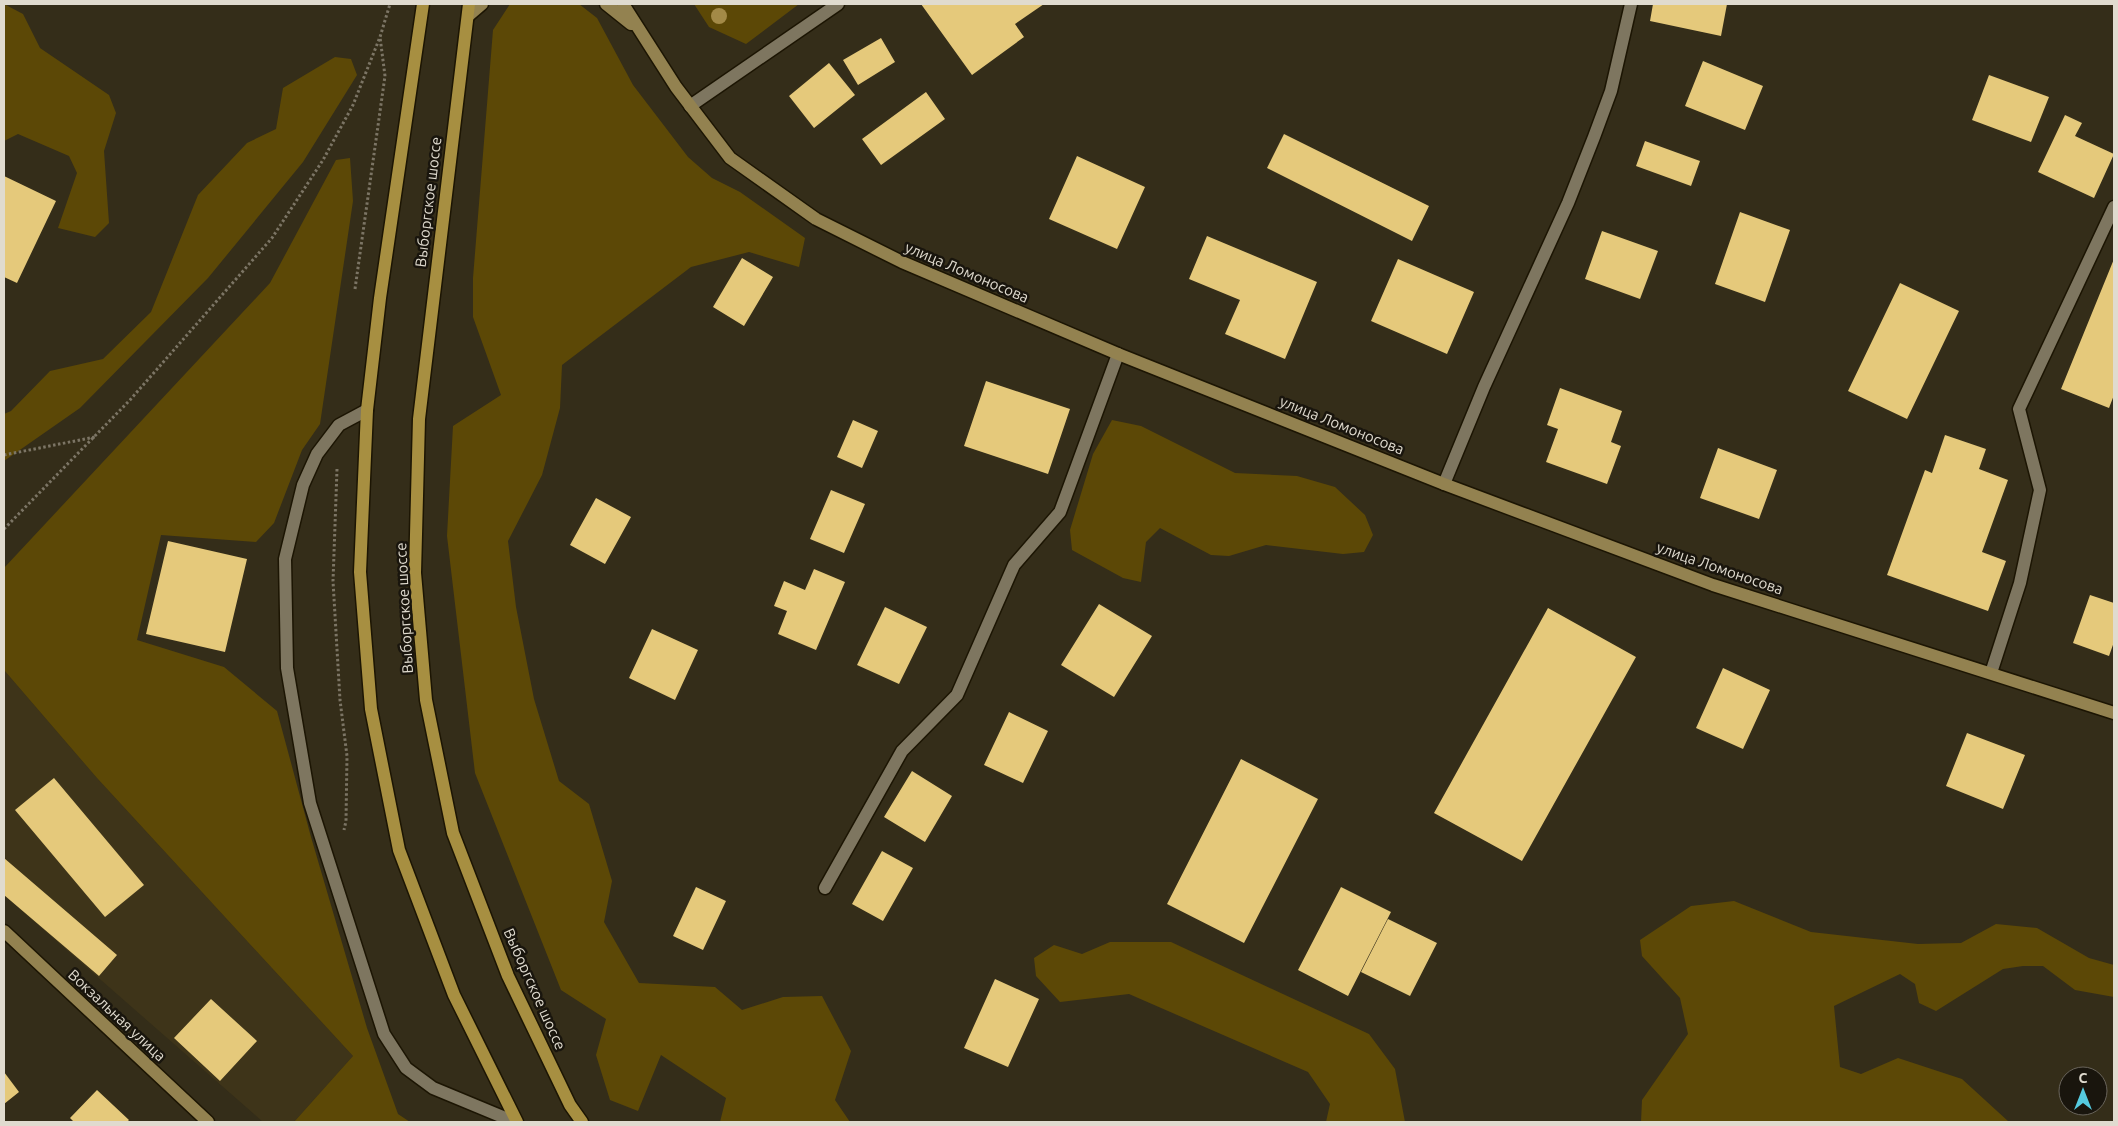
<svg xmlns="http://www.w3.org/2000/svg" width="2118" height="1126" viewBox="0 0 2118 1126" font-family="Ubuntu,sans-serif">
<rect width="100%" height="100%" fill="#342d19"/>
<path fill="#3e3419" d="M4 670 97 778 353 1056 294 1122H263L4 895Z"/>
<path fill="#5c4806" d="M4 4 23 14 40 48 109 95 116 113 104 151 109 223 95 237 58 228 77 173 69 156 18 134 4 141Z
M510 4H579L597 18 633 85 688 157 712 178 740 192 805 238 799 267 749 252 691 267 562 365 560 408 542 475 508 541 516 607 534 699 559 781 589 804 612 881 604 922 639 983 715 987 742 1010 783 997 822 996 851 1051 835 1100 850 1122H720L726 1098 661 1055 638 1111 610 1100 596 1055 606 1019 561 990 475 773 447 536 453 426 501 395 473 317V278L493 30Z
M694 4H799L746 44 709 27Z
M335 57 351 59 357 75 303 162 208 278 80 408 4 461V414L11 411 50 371 103 359 151 312 198 195 247 143 276 129 283 88Z
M350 158 353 201 320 424 302 450 274 523 256 542 161 535 137 640 224 667 277 711 311 837 367 1028 398 1114 410 1122H294L353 1056 97 778 4 670V568L270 283 336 160Z
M1112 420 1141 426 1235 473 1297 476 1335 487 1365 515 1373 535 1364 552 1343 554 1266 545 1229 556 1211 555 1160 528 1146 542 1141 582 1123 578 1072 550 1070 530 1093 454Z
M1734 901 1811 932 1918 944 1961 943 1996 924 2037 928 2089 958 2114 965V997L2075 990 2043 966H2023L2003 969 1936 1011 1919 1003 1915 984 1900 974 1834 1006 1840 1067 1861 1074 1898 1058 1962 1079 2009 1122H1641L1642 1100 1688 1034 1680 998 1642 956 1640 940 1691 906Z
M1110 942H1171L1369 1034 1395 1069 1405 1122H1326L1330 1104 1308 1072 1129 994 1060 1002 1036 976 1034 958 1054 945 1082 954Z"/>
<path fill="#e5c97b" d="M921 4H1044L1015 24 1024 37 972 75Z
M1653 4H1727L1721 36 1650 21Z
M881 38 895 62 858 85 843 60Z
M1703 61 1763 86 1745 130 1685 106Z
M829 63 855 95 814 128 789 96Z
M1989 75 2049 97 2031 142 1972 120Z
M926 92 945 119 881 165 862 139Z
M2065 115 2082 123 2075 136 2114 154 2094 198 2038 172Z
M1284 134 1429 206 1412 241 1267 168Z
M1645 141 1700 161 1691 186 1636 166Z
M1077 156 1145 187 1117 249 1049 219Z
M4 176 56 201 17 283 4 277Z
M1740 212 1790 230 1765 302 1715 284Z
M1602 231 1658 251 1640 299 1585 279Z
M1207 236 1317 282 1285 359 1225 334 1240 300 1189 279Z
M742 258 773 277 744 326 713 307Z
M1398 259 1474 292 1447 354 1371 321Z
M2114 259V395L2109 408 2061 389Z
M1900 283 1959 311 1907 419 1848 391Z
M986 381 1070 409 1048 474 964 446Z
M1560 388 1622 411 1611 442 1621 446 1607 484 1546 462 1558 429 1547 425Z
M853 420 878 431 862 468 837 457Z
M1945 435 1986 449 1979 469 2008 480 1982 552 2006 561 1988 611 1887 575 1925 470 1932 473Z
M1718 448 1777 470 1759 519 1700 498Z
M831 490 865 504 844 553 810 539Z
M596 498 631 517 605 564 570 545Z
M168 541 247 559 225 652 146 634Z
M814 569 845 582 816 650 778 634 787 611 774 606 784 581 805 590Z
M2090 595 2114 603V642L2109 656 2073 643Z
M1099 604 1152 636 1114 697 1061 665Z
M885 607 927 627 899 684 857 665Z
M1548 608 1636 657 1522 861 1434 813Z
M652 629 698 650 675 700 629 678Z
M1723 668 1770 690 1743 749 1696 728Z
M1009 712 1048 731 1023 783 984 765Z
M1967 733 2025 755 2003 809 1946 786Z
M1241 759 1318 799 1244 943 1167 904Z
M912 771 952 796 925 842 884 817Z
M54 778 144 885 105 917 15 810Z
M882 851 913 868 883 921 852 904Z
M4 858 117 955 99 976 4 895Z
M696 887 726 901 703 950 673 936Z
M1341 887 1391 912 1348 996 1298 970Z
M1388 919 1437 943 1410 996 1361 972Z
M995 979 1039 999 1008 1067 964 1048Z
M211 999 257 1041 220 1081 174 1038Z
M4 1072 19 1092 4 1104Z
M97 1090 129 1120 127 1122H74L70 1118Z"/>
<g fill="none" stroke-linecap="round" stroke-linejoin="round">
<defs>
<path id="lane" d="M690 106 838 4
M367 410 339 425 317 454 303 485 285 559 287 668 310 803 384 1034 406 1068 433 1088 515 1122
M1444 484 1484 387 1568 203 1594 137 1611 91 1631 4
M1991 673 2020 583 2040 490 2019 409 2114 207
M825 888 902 751 957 695 1014 565 1060 512 1118 354"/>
<path id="secondary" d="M606 4 631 24
M623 4 676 87 730 158 816 219 902 262 1118 354 1444 484 1713 585 2114 713
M468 16 482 4
M4 931 208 1122"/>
<path id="primary" d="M423 4 380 298 367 410 360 572 371 709 399 850 454 995 517 1122
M469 4 419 419 415 573 426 700 453 833 508 976 570 1105 582 1122"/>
</defs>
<use href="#lane" stroke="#1c1503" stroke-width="15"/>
<use href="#secondary" stroke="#1c1503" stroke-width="15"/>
<use href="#primary" stroke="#1c1503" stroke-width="15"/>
<path stroke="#7c7565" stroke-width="3" stroke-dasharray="2.5 2.5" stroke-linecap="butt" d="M355 289 385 76 380 37
M4 455 95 437
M337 469 333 581 340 700 347 756 346 821 344 830
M4 529 130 400 272 238 323 160 353 105 380 37 390 4"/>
<use href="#lane" stroke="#7e7660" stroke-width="12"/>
<use href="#secondary" stroke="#938250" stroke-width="12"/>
<use href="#primary" stroke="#a78f41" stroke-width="12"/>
</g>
<circle fill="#a38a47" cx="719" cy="16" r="8"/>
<g text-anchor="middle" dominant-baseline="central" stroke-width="5" stroke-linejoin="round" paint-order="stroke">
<g font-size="15" fill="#e0dbcf" stroke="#19150d">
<text transform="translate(428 202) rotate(-83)">Выборгское шоссе</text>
<text transform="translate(967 272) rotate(23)">улица Ломоносова</text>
<text transform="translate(1342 425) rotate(22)">улица Ломоносова</text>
<text transform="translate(1720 568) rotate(19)">улица Ломоносова</text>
<text transform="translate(404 608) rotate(-93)">Выборгское шоссе</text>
<text transform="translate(535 989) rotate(66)">Выборгское шоссе</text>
<text transform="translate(117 1015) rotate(43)">Вокзальная улица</text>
</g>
</g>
<rect width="2118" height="1126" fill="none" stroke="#e0dbcf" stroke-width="10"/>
<g transform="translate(2083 1091)"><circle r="24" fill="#19150d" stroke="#69645b"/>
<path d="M0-4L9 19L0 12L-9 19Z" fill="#55cadf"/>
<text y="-8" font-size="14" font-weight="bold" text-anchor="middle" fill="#e0dbcf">С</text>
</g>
</svg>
